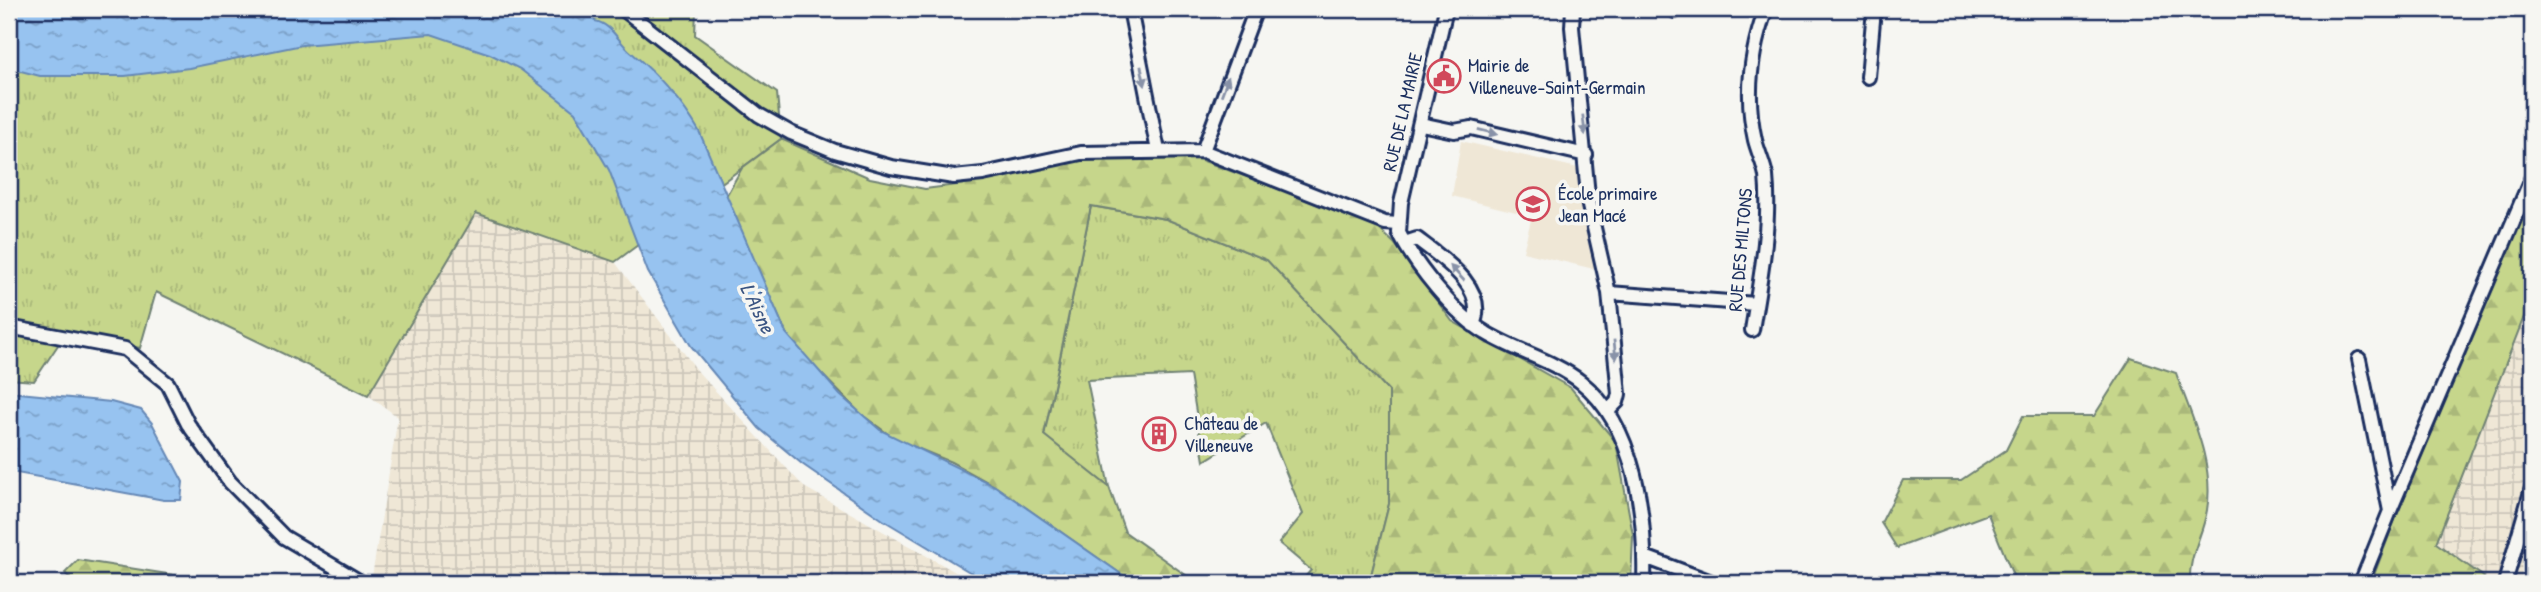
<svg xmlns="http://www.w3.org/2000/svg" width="2541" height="592" viewBox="0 0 2541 592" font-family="'Patrick Hand',sans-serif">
<defs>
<pattern id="industrial-grid" width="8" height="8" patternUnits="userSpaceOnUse" patternTransform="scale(1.75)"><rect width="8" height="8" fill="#efe7d6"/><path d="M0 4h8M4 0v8" fill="none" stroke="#ccc6ba"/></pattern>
<pattern id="grass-tufts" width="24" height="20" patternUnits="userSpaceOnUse" patternTransform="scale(1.75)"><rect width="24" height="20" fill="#c6d68b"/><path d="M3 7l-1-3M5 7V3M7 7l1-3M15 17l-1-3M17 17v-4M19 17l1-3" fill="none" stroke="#aab87a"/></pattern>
<pattern id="forest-firs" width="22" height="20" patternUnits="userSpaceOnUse" patternTransform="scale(1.75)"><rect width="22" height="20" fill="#c6d68b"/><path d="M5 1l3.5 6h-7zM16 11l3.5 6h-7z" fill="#aab87a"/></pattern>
<pattern id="water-ripples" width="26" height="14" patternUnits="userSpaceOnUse" patternTransform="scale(1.75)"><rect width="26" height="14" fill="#97c3f0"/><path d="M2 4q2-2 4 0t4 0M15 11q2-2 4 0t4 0" fill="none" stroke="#7a9fc6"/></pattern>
</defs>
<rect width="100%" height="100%" fill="#f6f6f2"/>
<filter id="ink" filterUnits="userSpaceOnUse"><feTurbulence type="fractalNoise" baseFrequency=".0143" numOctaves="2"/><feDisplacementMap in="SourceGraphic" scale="14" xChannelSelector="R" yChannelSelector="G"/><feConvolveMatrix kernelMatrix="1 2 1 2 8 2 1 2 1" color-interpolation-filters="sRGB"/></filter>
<g filter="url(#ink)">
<path fill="#efe7d6" d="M1461 141 1582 169 1584 211 1598 270 1523 252 1532 216 1452 196Z"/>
<path fill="url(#industrial-grid)" d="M477 212 615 262 700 374 804 487 975 583H371L398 417 368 395Z
M2532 296V583H2481L2484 576 2435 543Z"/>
<path fill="url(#grass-tufts)" stroke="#708274" stroke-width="2" d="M138 9H696L695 35 777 93 781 139 615 262 476 213 368 395 156 292 140 348 66 333 34 381 9 379V21Z
M1091 206 1166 219 1267 260 1389 391V504L1369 583H1300L1311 570 1279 543 1303 514 1266 423 1204 461 1190 375 1087 380 1109 487 1044 436Z"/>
<path fill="url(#forest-firs)" stroke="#708274" stroke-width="2" d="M781 139 870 178 925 189 972 183 1073 158H1196L1375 225 1394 243 1452 321 1571 388 1616 442 1633 535 1631 583H1369L1389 504V391L1267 260 1166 219 1091 206 1044 435 1109 487 1125 532 1197 583H1134L995 486 951 462 895 439 861 414 802 354 786 333 726 196 742 168Z
M2532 194V296L2436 543 2484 577 2481 583H2371L2396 517Z
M2131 358 2176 373C2191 416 2215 463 2207 510 2203 535 2188 557 2190 583H2016L1988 514 1897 548 1881 523 1903 480H1961L2006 450 2023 416H2094Z
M78 560 225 583H74L65 573Z"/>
<path fill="url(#water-ripples)" stroke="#6588b6" stroke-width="2" d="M9 9H589L595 21C612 24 619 43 632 53 659 76 681 100 699 131L786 333 840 395 880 430 995 486 1134 583H988L883 520 802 464 759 428 691 346 648 272 609 170 575 112 520 69 490 54 431 34 302 45 189 68 125 76H40L9 68Z
M9 392 111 402 141 410 152 423 183 482 181 500H164L11 472Z"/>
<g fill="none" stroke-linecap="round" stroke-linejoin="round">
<defs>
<path id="street" d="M623 9 759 115 791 133 835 151 891 167 954 177 983 174 1081 153 1203 151 1385 223 1398 224
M1130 9 1158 151
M1446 9 1401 203 1399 233C1415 265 1455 315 1486 333 1515 351 1553 360 1581 382 1636 426 1646 516 1644 583
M1573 9 1572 27 1589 206 1609 293 1619 394 1617 402 1608 411
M1675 11 1676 9
M1868 77 1874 9
M1421 124 1454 131 1471 128 1586 155
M1203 151 1256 9
M1405 243 1417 239C1442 258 1489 288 1473 325
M1609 293 1756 304
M9 327 125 349 168 384 188 424 230 482 284 537 362 583
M1752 330C1760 281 1771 225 1766 176 1764 164 1758 152 1755 140 1745 96 1751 50 1766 9
M2359 359 2390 511 2361 583
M2390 511 2532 177
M1645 557 1714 583
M2505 583 2532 488"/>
</defs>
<use href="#street" stroke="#1b2f5e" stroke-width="18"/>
<use href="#street" stroke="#f6f6f2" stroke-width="12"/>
</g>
<defs><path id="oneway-solid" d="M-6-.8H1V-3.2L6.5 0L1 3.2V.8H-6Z" transform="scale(1.75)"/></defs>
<g fill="#8892a8">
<use href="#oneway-solid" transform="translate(1143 76) rotate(78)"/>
<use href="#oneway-solid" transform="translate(1225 86) rotate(-69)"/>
<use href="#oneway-solid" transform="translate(1584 125) rotate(83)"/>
<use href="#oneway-solid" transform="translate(1488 132) rotate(14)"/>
<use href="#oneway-solid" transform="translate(1457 273) rotate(-133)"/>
<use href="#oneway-solid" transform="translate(1615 350) rotate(84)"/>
</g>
</g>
<defs>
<symbol id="civic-ring" viewBox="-11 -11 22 22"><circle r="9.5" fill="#f6f6f2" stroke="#d1495b" stroke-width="1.5"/><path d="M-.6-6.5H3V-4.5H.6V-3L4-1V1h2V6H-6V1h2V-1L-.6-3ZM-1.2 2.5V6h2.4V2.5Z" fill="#d1495b"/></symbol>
<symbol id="school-ring" viewBox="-11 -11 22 22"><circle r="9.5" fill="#f6f6f2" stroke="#d1495b" stroke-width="1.5"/><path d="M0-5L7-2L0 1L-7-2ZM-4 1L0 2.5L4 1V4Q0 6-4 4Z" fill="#d1495b"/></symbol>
<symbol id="building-ring" viewBox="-11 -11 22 22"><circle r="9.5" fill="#f6f6f2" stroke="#d1495b" stroke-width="1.5"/><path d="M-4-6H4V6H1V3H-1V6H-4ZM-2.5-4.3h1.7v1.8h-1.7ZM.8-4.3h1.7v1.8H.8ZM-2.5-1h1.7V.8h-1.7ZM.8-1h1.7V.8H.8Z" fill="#d1495b"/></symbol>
</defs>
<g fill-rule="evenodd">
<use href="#civic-ring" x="1425" y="57" width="38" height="38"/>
<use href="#school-ring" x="1514" y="185" width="38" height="38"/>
<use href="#building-ring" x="1140" y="415" width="38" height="38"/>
</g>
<g text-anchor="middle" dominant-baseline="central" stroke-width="7" stroke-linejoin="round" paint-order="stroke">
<g font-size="19" fill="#1b2f5e" stroke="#f6f6f2" text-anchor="start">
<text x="1468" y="65">Mairie de<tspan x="1468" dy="22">Villeneuve-Saint-Germain</tspan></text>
<text x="1558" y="193">École primaire<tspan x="1558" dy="22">Jean Macé</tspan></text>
<text x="1184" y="423">Château de<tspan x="1184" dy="22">Villeneuve</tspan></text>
</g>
<g font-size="19" fill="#1b2f5e" stroke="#f6f6f2">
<text transform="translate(1402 112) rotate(-77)">RUE DE LA MAIRIE</text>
<text transform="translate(1740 250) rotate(-85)">RUE DES MILTONS</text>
</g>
<g font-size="21" font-style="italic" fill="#3a5482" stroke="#f6f6f2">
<text transform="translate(758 308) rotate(64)">L'Aisne</text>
</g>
</g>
<rect width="2541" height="592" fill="none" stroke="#f6f6f2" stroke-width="35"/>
<rect x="18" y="18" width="2506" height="557" fill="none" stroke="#1b2f5e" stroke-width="2.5" filter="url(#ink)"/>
</svg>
